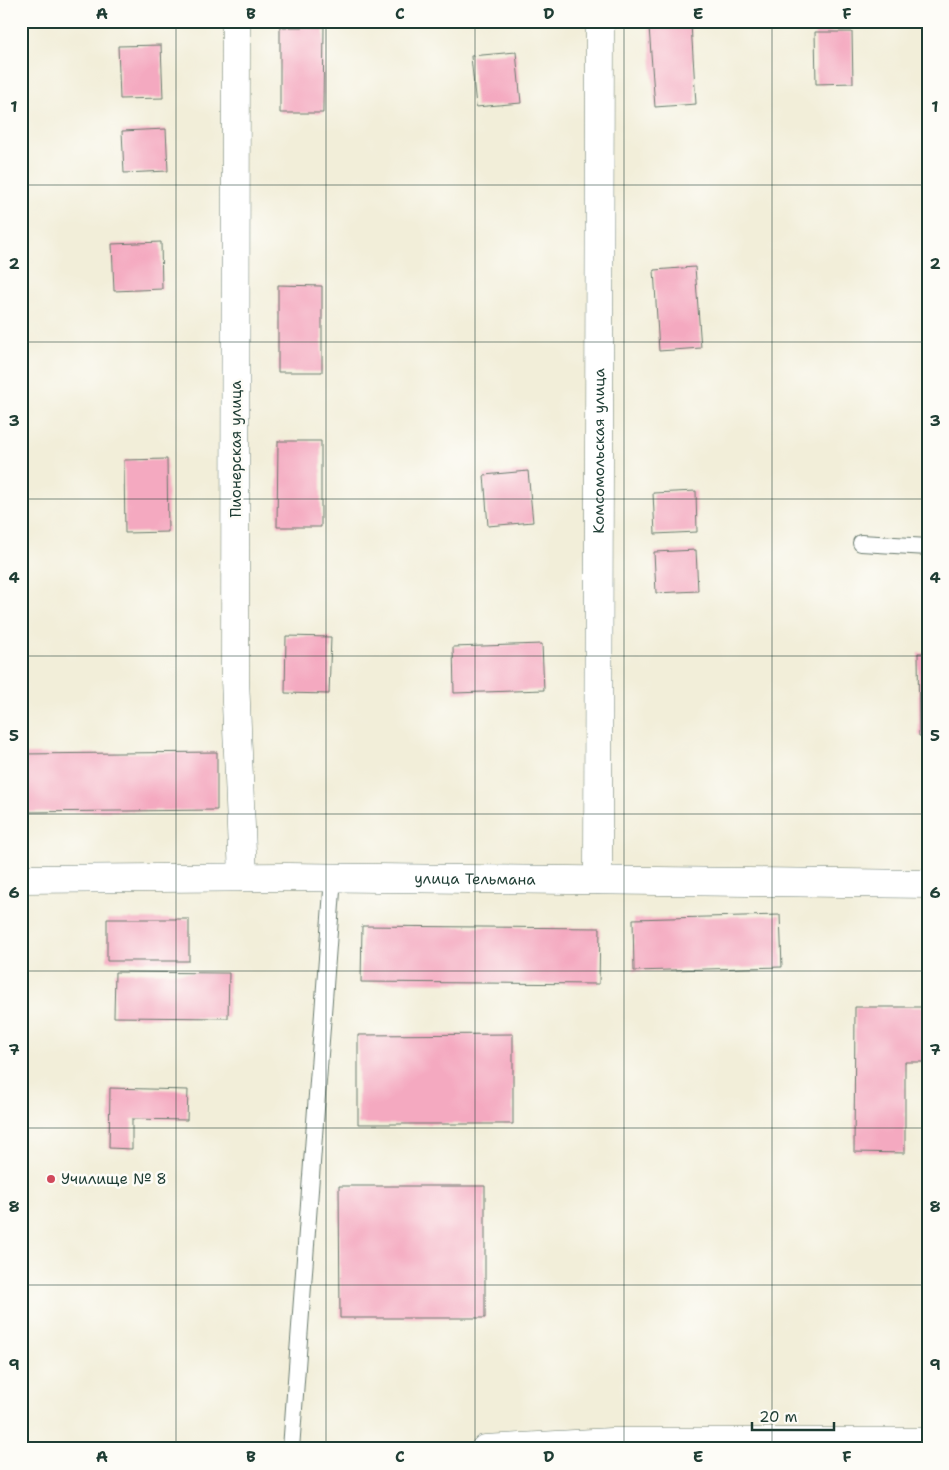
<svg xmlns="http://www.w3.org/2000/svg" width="949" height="1470" viewBox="0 0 949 1470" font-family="'Shantell Sans',sans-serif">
<rect width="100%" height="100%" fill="#fdfcf7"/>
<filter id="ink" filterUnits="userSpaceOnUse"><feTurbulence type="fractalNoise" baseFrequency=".02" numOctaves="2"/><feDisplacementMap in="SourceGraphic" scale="10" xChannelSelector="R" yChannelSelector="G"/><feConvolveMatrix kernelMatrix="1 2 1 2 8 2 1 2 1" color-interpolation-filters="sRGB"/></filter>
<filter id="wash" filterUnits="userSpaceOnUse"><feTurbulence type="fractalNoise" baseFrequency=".0096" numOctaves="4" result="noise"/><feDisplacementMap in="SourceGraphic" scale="20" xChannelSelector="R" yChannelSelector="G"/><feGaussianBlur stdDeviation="1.12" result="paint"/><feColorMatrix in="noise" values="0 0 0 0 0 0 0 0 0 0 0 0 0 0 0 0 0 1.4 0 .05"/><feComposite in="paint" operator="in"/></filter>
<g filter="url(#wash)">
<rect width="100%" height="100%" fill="#f2eed9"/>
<g id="blocks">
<path fill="#f4a9c0" d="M691 24 696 104 655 107 649 27Z
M280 27H324L323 113H280Z
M815 32H852L853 83 816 84Z
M161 45 163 98 120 99 118 46Z
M516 52 521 103 476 107 471 56Z
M166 129 168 171 124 173 122 131Z
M161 242 162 289 114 291 112 244Z
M695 267 701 348 659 351 654 270Z
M278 285 322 286V372H278Z
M278 441H321V527H277Z
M167 459 168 532 125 533 124 460Z
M528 471 533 522 488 526 484 475Z
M696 491 697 532 655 534 653 493Z
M696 550 698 591 656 593 654 552Z
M286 636 331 637 329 694 285 693Z
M542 644 544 690 454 693 453 647Z
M918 653H928V736H919Z
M217 752V810L21 812V754Z
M780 915 782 967 634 971 633 919Z
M107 919H189V961H107Z
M362 926 600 928 599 984 361 982Z
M115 972 229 973 228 1018 114 1017Z
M855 1007H928V1062H905V1153L854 1152Z
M513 1034V1124H358V1035Z
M110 1088 188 1090 187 1120 132 1119V1149L109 1148Z
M339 1186H485V1318H340Z"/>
</g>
</g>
<g filter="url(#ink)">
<use href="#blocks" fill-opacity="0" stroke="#697b6e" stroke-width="1"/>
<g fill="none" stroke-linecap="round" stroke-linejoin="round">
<defs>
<path id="service" d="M861 543 928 547
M291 1449 333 877"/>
<g id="minor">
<path d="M236 21 235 678 243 877"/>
<path id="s1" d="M21 879 287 877 928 884"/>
<path id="s2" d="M598 880 600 21"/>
</g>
<path id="secondary" d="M485 1449 611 1442H928"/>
</defs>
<use href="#service" stroke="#697b6e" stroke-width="18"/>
<use href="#minor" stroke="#697b6e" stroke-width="29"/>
<use href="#secondary" stroke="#697b6e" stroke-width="29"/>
<use href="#service" stroke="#fff" stroke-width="16"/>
<use href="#minor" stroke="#fff" stroke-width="28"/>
<use href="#secondary" stroke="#fff" stroke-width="28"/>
</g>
</g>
<path fill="none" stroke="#1f3d34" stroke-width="1" stroke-opacity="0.55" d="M176 21V1449M326 21V1449M475 21V1449M624 21V1449M772 21V1449M21 185H928M21 342H928M21 499H928M21 656H928M21 814H928M21 971H928M21 1128H928M21 1285H928"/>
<circle fill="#d1495b" stroke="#fdfcf7" stroke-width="2" cx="51" cy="1179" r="5"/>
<g text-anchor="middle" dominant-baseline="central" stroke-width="5" stroke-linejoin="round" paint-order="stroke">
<g font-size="15" fill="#1f3d34" stroke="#fdfcf7">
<text transform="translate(236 449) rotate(-90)">Пионерская улица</text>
<text stroke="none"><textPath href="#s2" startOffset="429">Комсомольская улица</textPath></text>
<text stroke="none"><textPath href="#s1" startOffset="454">улица Тельмана</textPath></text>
</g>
<g font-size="15" fill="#1f3d34" stroke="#fdfcf7" text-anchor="start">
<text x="61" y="1179">Училище № 8</text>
</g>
</g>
<rect width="949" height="1470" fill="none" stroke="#fdfcf7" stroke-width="55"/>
<path d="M752 1422v8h82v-8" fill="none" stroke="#1f3d34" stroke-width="2.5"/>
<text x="759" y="1422" font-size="15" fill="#1f3d34" stroke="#fdfcf7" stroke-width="4" paint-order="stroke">20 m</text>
<rect x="28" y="28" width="894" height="1414" fill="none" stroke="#1f3d34" stroke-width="2"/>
<g font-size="16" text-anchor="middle" font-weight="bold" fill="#1f3d34">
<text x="102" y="19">A</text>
<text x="251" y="19">B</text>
<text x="400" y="19">C</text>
<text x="549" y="19">D</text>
<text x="698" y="19">E</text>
<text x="847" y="19">F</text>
<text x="14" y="112">1</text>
<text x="935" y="112">1</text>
<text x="14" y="269">2</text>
<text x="935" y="269">2</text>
<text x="14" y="426">3</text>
<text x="935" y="426">3</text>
<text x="14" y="583">4</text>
<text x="935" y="583">4</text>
<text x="14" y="741">5</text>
<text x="935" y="741">5</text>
<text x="14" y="898">6</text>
<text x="935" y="898">6</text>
<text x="14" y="1055">7</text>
<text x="935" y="1055">7</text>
<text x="14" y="1212">8</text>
<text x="935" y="1212">8</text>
<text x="14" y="1370">9</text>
<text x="935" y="1370">9</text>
<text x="102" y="1462">A</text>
<text x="251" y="1462">B</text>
<text x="400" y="1462">C</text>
<text x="549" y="1462">D</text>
<text x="698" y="1462">E</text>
<text x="847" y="1462">F</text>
</g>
</svg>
